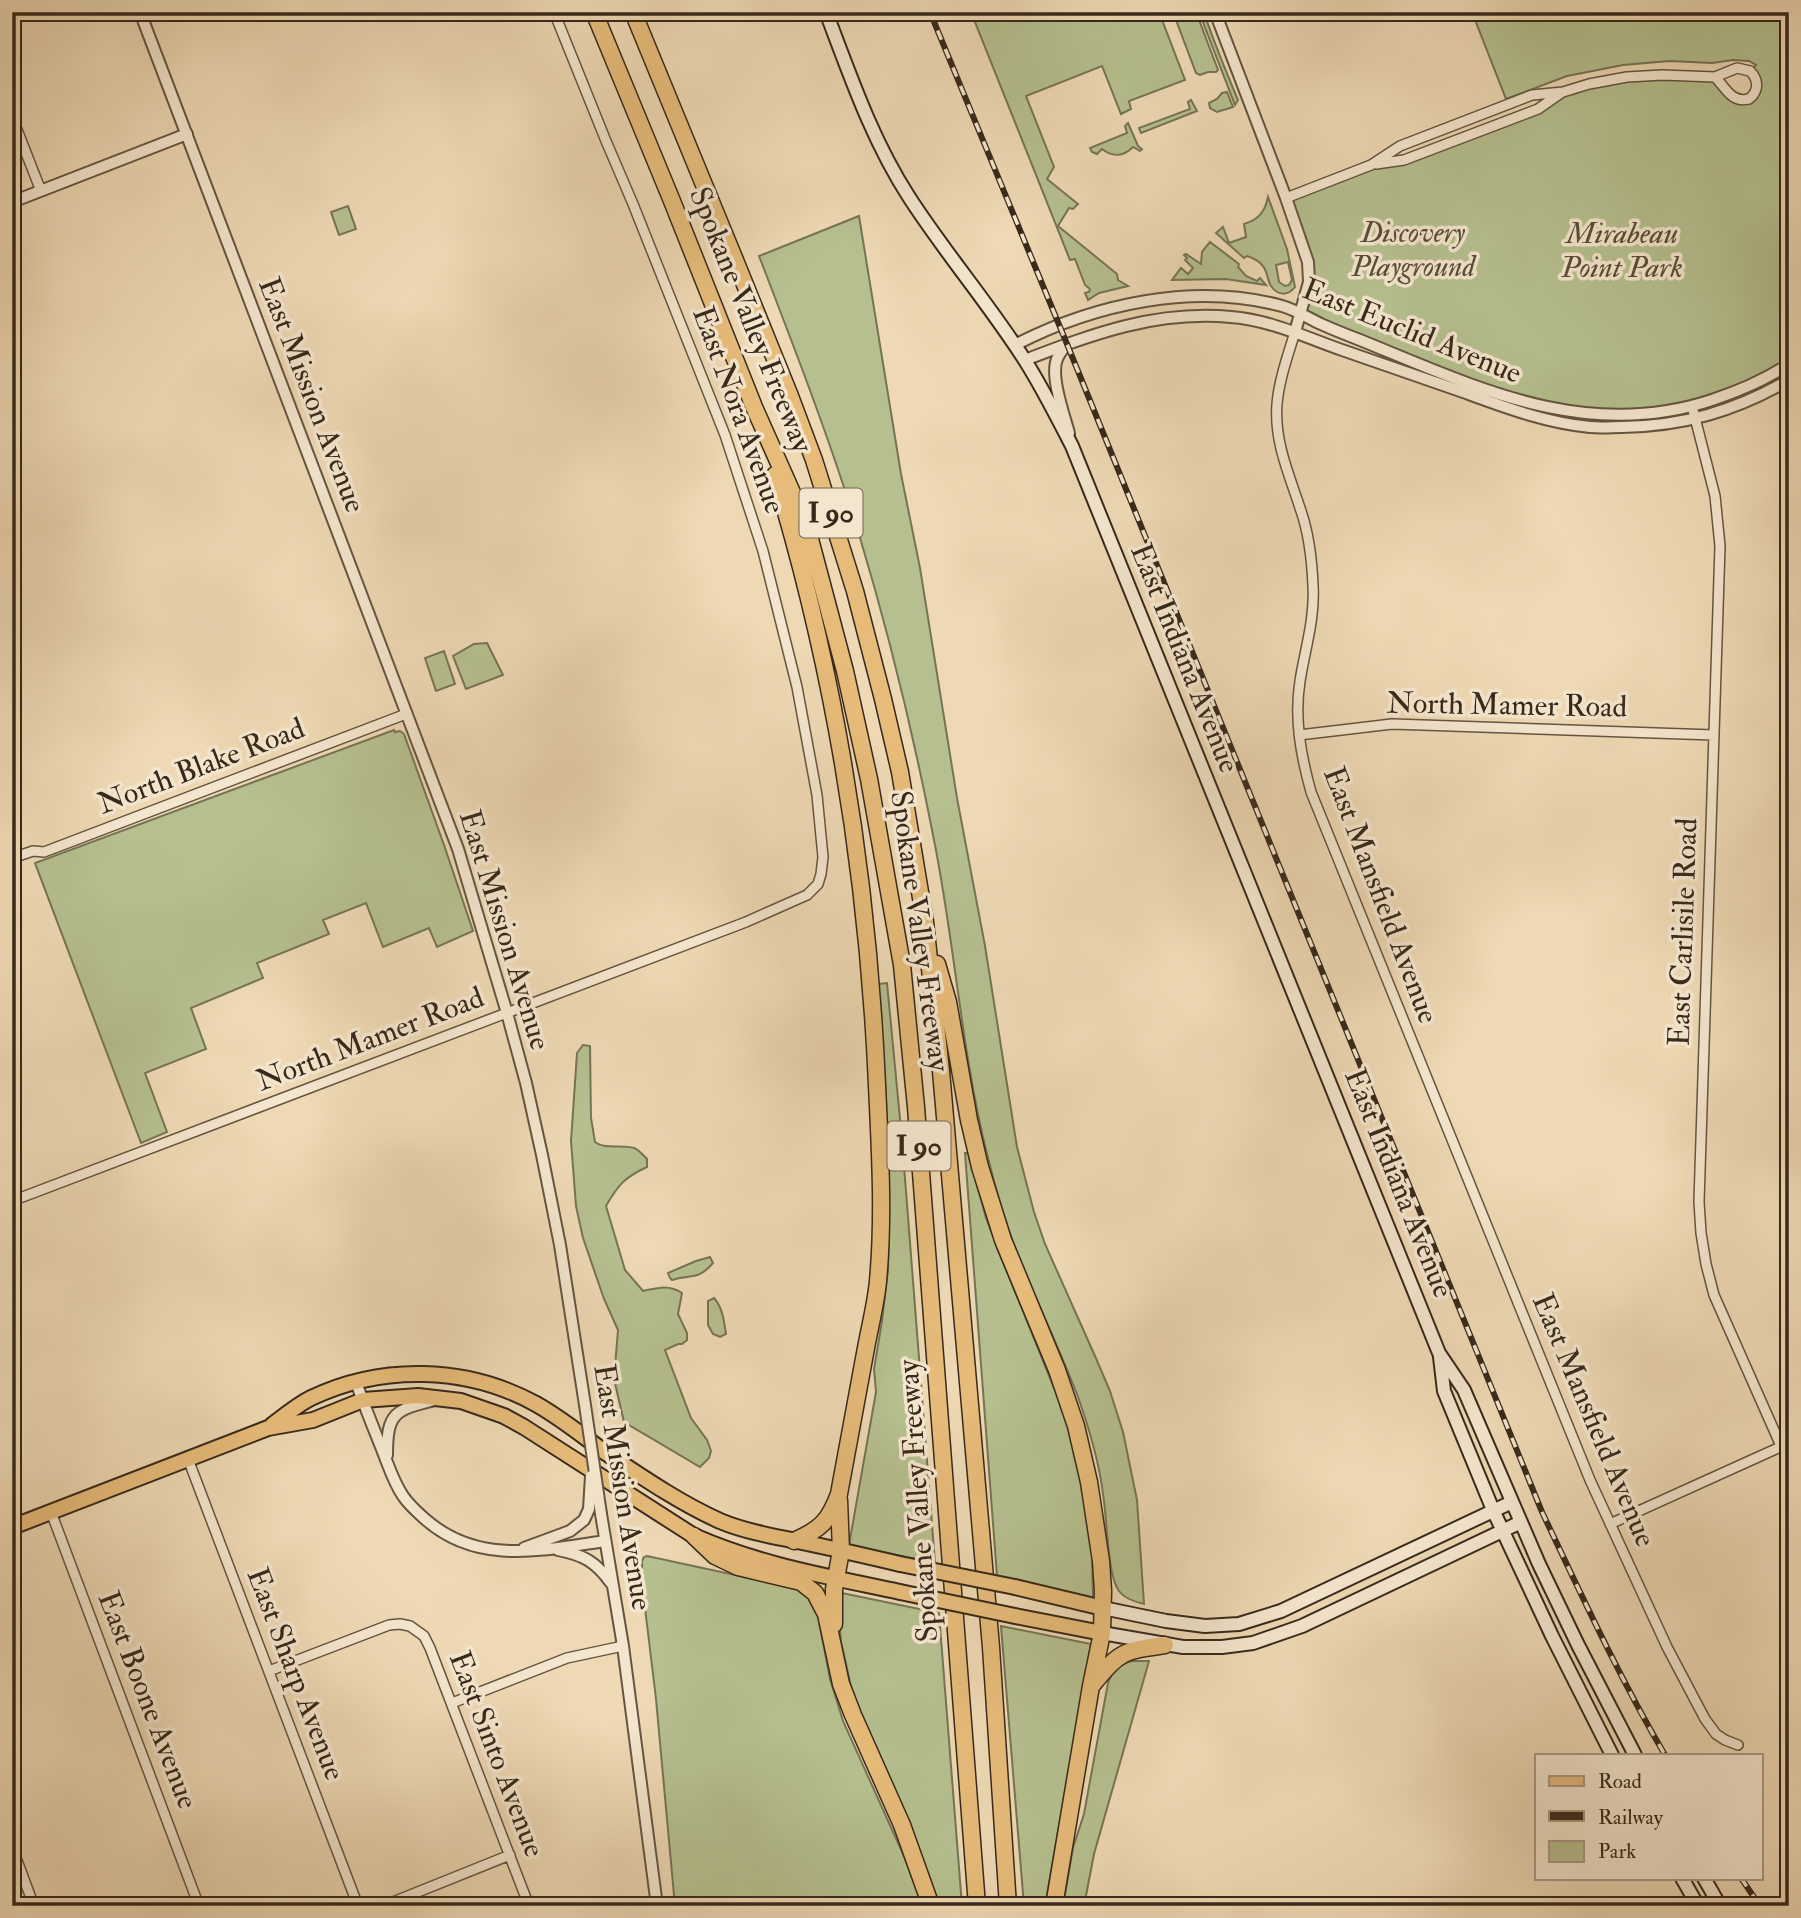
<svg xmlns="http://www.w3.org/2000/svg" width="1801" height="1918" viewBox="0 0 1801 1918" font-family="'IM FELL Double Pica',serif">
<rect width="100%" height="100%" fill="#eed9b4"/>
<filter id="stains"><feTurbulence type="fractalNoise" baseFrequency=".00286" numOctaves="4"/><feColorMatrix values="0 0 0 0 .2 0 0 0 0 .09 0 0 0 0 .02 0 0 0 .5 -.17"/></filter>
<radialGradient id="worn" r=".72"><stop offset=".6" stop-color="#630" stop-opacity="0"/><stop offset="1" stop-color="#630" stop-opacity=".3"/></radialGradient>
<path fill="#b6c08f" stroke="#767455" stroke-width="2" fill-rule="evenodd" d="M971 12H1159L1185 80 1129 101 1131 109 1121 114 1102 66 1026 96 1054 167 1047 179 1078 204 1073 209 1069 208 1058 226 1117 274 1118 280 1128 286 1099 293 1088 300 1085 293 1089 292 1090 289 1085 285 1075 259 1070 260Z
M1173 12H1196L1218 70 1216 72H1208L1200 75 1196 73Z
M1199 12H1204C1213 41 1226 71 1238 100L1235 105Z
M1472 12H1789V364L1765 378 1659 414 1526 403 1301 314 1309 282 1286 198 1371 165 1404 160 1538 109 1563 92 1607 80 1715 77 1738 100 1755 92 1750 71 1756 65 1749 61 1733 60 1712 63 1669 61 1623 65 1567 76 1506 99Z
M1227 92 1233 107 1217 112 1210 108 1209 103 1217 99 1222 93Z
M1191 100 1197 111 1141 133 1139 128 1190 109 1188 102Z
M1128 123 1138 146 1142 149 1140 151 1133 147C1123 157 1112 157 1102 149L1097 154 1092 152 1090 148 1127 133 1125 126Z
M1268 197 1287 249 1295 287C1288 296 1278 296 1271 286 1267 280 1268 271 1262 265 1258 260 1253 258 1247 256L1244 258 1216 233 1223 227 1229 243 1246 237 1244 224C1258 220 1265 212 1268 197ZM1288 262 1292 280 1289 285 1285 286 1279 282 1276 265Z
M348 206 356 229 339 235 331 212Z
M859 216 901 474 920 568 957 798 985 946 1017 1147 1034 1212 1045 1244 1095 1356 1110 1391 1123 1432 1137 1500 1144 1604C1135 1602 1125 1599 1119 1591 1107 1576 1107 1515 1103 1494 1099 1461 1089 1428 1078 1397 1061 1353 1041 1310 1022 1266 1008 1231 997 1194 988 1158 961 1052 955 942 933 835 913 732 888 630 858 531 829 437 794 347 759 256Z
M1210 242 1239 264 1238 267 1246 276 1257 281 1260 278 1266 285 1226 279 1172 280 1181 268 1188 274 1193 268 1185 260 1187 258 1184 255 1186 254 1201 264 1202 252Z
M487 643 503 675 466 689 453 656 474 644Z
M444 651 455 684 436 691 425 658Z
M394 730 395 732 400 731 404 734 444 845 473 931 437 947 429 928 383 947 366 903 323 920 329 934 257 963 263 978 191 1008 206 1049 145 1073 167 1132 141 1143 35 863Z
M887 983 902 1140 935 1563 849 1545 876 1392 874 1369 882 1321 888 1270 889 1227 885 1082 878 984Z
M583 1045 590 1046 591 1118 595 1142C605 1150 621 1144 634 1148 639 1150 643 1155 647 1159V1167C625 1177 618 1185 606 1206L625 1270 643 1291C657 1288 669 1284 682 1293L678 1314 687 1333V1340L682 1344H678L665 1350 691 1418 707 1440 711 1451 709 1458 700 1467 624 1422 614 1379 618 1330 604 1299 583 1238 576 1206 571 1141 577 1053Z
M965 1153H968L986 1218 998 1250 1067 1420 1083 1483 1092 1551 1093 1598 997 1576Z
M710 1257 713 1263C698 1281 690 1274 672 1280L670 1278 668 1273 696 1261Z
M714 1298C723 1308 724 1322 726 1334L720 1337 713 1334 708 1325V1301Z
M647 1556 795 1588 805 1594 812 1601 817 1611 830 1679 843 1721 903 1854 923 1906H675L656 1699 642 1583V1561L644 1557Z
M837 1592 939 1613 962 1906H935L853 1695 841 1642Z
M1001 1626 1091 1644 1045 1906H1024Z
M1132 1661H1149L1094 1854 1084 1906H1063L1073 1848 1084 1814 1108 1683C1112 1671 1120 1664 1132 1661Z"/>
<g fill="none" stroke-linecap="round" stroke-linejoin="round">
<defs>
<path id="minor" d="M12 117 41 191
M1376 164 1404 160 1538 109 1561 93
M1286 198 1371 165 1400 146 1532 95 1563 92 1589 84 1627 77 1662 75 1715 77 1737 68 1750 71C1759 80 1759 91 1749 99 1731 103 1726 88 1715 77
M1295 332C1288 355 1279 380 1277 404 1274 441 1289 474 1300 508 1309 533 1312 560 1313 586 1315 619 1305 649 1300 681 1294 719 1301 756 1311 792L1590 1480 1667 1647 1705 1719 1716 1734 1725 1740 1738 1745
M1692 406 1715 496 1720 546 1699 1202 1701 1233 1706 1264 1714 1295 1781 1446
M1299 735 1392 724 1714 735
M12 858 33 851 44 852 406 714
M12 1201 746 922 807 895 818 884 821 874 823 857 817 795 797 687 763 551 725 435 633 204 606 141 554 12
M188 1459 358 1906
M51 1512 199 1906
M1610 1524 1789 1443
M269 1671 389 1625 400 1624 410 1626 424 1636 430 1648 529 1906
M452 1703 567 1658 623 1646
M12 1847 34 1906
M383 1906 510 1855"/>
<path id="tertiary" d="M140 12 458 849 507 1013 526 1083 542 1155 560 1245 585 1405
M1215 12 1286 198 1308 262 1309 282 1295 332
M12 202 187 134
M1015 345C1094 304 1194 282 1282 306 1296 310 1308 318 1321 324 1334 330 1347 335 1360 340 1476 387 1585 442 1712 400 1739 391 1765 380 1789 364
M1066 345C1063 349 1059 354 1057 359 1050 376 1064 415 1069 433
M1025 360C1093 334 1156 310 1231 317 1270 320 1305 337 1342 350 1382 364 1423 378 1463 392 1504 407 1546 423 1590 427 1601 428 1612 427 1622 427 1684 426 1735 411 1789 380
M356 1382C364 1405 374 1429 383 1452 389 1467 394 1483 403 1496 409 1505 417 1512 425 1519 478 1566 542 1550 605 1541
M387 1455C387 1412 395 1410 435 1400
M601 1514 623 1646 657 1906
M524 1548 570 1531 584 1520 589 1509
M558 1550C584 1555 596 1562 611 1583"/>
<path id="secondary" d="M826 12C850 75 872 140 909 197 945 253 990 305 1026 362 1043 389 1057 417 1072 446L1439 1353 1464 1390 1539 1564 1578 1645 1635 1755
M1440 1357 1444 1391 1493 1510 1552 1636 1612 1755
M1103 1608 1166 1621 1205 1626 1239 1624 1281 1611 1512 1502
M1102 1633 1183 1647H1222L1253 1643 1302 1626 1521 1522
M1682 1878 1698 1906
M1704 1878 1720 1906"/>
<path id="primary" d="M272 1425C284 1416 297 1405 311 1398 382 1364 467 1366 536 1404 561 1418 583 1436 606 1453 642 1477 680 1503 720 1521 744 1531 771 1536 797 1541 831 1548 866 1556 900 1564
M12 1527 268 1428 313 1420 363 1400 418 1396 461 1401 504 1416 524 1427 694 1536C759 1565 831 1577 900 1592
M1015 1587 1103 1608
M1015 1616 1102 1633"/>
<path id="motorway" d="M594 12 672 201 754 407 806 524 845 671 869 779 902 965 916 1107 977 1906
M633 12 737 265 790 396 814 460 855 591 883 699 900 772 925 922 941 1071 991 1647 1008 1906
M775 475C835 672 868 880 877 1085 880 1150 884 1216 878 1281 876 1303 870 1326 866 1348 857 1397 848 1446 839 1494 829 1521 821 1529 794 1541
M937 964 948 1002 969 1120 980 1167 1003 1240 1057 1370 1076 1426 1089 1482 1101 1561 1103 1591 1102 1633 1091 1686 1054 1906
M694 1536 715 1556 738 1567 801 1582 815 1593 826 1614 841 1684 853 1715 902 1825 931 1906
M834 1624V1589L841 1551 839 1500
M1093 1684C1120 1651 1123 1651 1165 1645"/>
</defs>
<use href="#minor" stroke="#655541" stroke-width="12"/>
<use href="#tertiary" stroke="#655541" stroke-width="14"/>
<use href="#secondary" stroke="#37291b" stroke-width="16"/>
<use href="#primary" stroke="#37291b" stroke-width="18"/>
<use href="#motorway" stroke="#37291b" stroke-width="19"/>
<use href="#minor" stroke="#f4e6ce" stroke-width="9"/>
<use href="#tertiary" stroke="#f4e6ce" stroke-width="10"/>
<use href="#secondary" stroke="#f4e6ce" stroke-width="12"/>
<use href="#primary" stroke="#e7bc7a" stroke-width="14"/>
<use href="#motorway" stroke="#e7bc7a" stroke-width="16"/>
<defs>
<path id="rail" d="M930 12 1067 344 1542 1512C1581 1594 1619 1677 1665 1755
M1741 1878 1760 1906"/>
</defs>
<use href="#rail" stroke="#37291b" stroke-width="6"/>
<use href="#rail" stroke="#f4e6ce" stroke-width="3.5" stroke-dasharray="10" stroke-linecap="butt"/>
<defs>
<path id="tertiary-bridge" d="M585 1405 601 1514
M589 1509 591 1476"/>
<path id="primary-bridge" d="M900 1564 1015 1587
M900 1592 1015 1616"/>
</defs>
<use href="#tertiary-bridge" stroke="#655541" stroke-width="14" stroke-linecap="butt"/>
<use href="#primary-bridge" stroke="#37291b" stroke-width="18" stroke-linecap="butt"/>
<use href="#tertiary-bridge" stroke="#f4e6ce" stroke-width="10"/>
<use href="#primary-bridge" stroke="#e7bc7a" stroke-width="14"/>
</g>
<g text-anchor="middle" dominant-baseline="central" stroke-width="7" stroke-linejoin="round" paint-order="stroke">
<g fill="#f4e6ce" stroke="#706251" stroke-width="2">
<rect x="799.5" y="488.5" width="63" height="49" rx="5"/>
<rect x="887.5" y="1121.5" width="63" height="49" rx="5"/>
</g>
<g font-size="28" font-weight="bold" fill="#37291b">
<text x="831" y="513">I 90</text>
<text x="919" y="1146">I 90</text>
</g>
<g font-size="30" font-style="italic" fill="#574f38" stroke="#f4e6ce">
<text x="1413" y="232">Discovery<tspan x="1413" dy="34">Playground</tspan></text>
<text x="1622" y="233">Mirabeau<tspan x="1622" dy="34">Point Park</tspan></text>
</g>
<g font-size="30" fill="#37291b" stroke="#f4e6ce">
<text transform="translate(751 320) rotate(68)">Spokane Valley Freeway</text>
<text transform="translate(1412 331) rotate(22)">East Euclid Avenue</text>
<text transform="translate(312 395) rotate(69)">East Mission Avenue</text>
<text transform="translate(739 410) rotate(70)">East Nora Avenue</text>
<text transform="translate(1185 658) rotate(68)">East Indiana Avenue</text>
<text transform="translate(1507 705) rotate(1)">North Mamer Road</text>
<text transform="translate(201 766) rotate(-21)">North Blake Road</text>
<text transform="translate(1381 895) rotate(69)">East Mansfield Avenue</text>
<text transform="translate(505 930) rotate(73)">East Mission Avenue</text>
<text transform="translate(920 931) rotate(82)">Spokane Valley Freeway</text>
<text transform="translate(1683 932) rotate(-88)">East Carlisile Road</text>
<text transform="translate(370 1039) rotate(-21)">North Mamer Road</text>
<text transform="translate(1399 1183) rotate(68)">East Indiana Avenue</text>
<text transform="translate(1594 1420) rotate(67)">East Mansfield Avenue</text>
<text transform="translate(623 1487) rotate(81)">East Mission Avenue</text>
<text transform="translate(918 1501) rotate(-94)">Spokane Valley Freeway</text>
<text transform="translate(296 1674) rotate(69)">East Sharp Avenue</text>
<text transform="translate(148 1700) rotate(69)">East Boone Avenue</text>
<text transform="translate(497 1754) rotate(69)">East Sinto Avenue</text>
</g>
</g>
<rect width="1801" height="1918" fill="none" stroke="#eed9b4" stroke-width="42"/>
<rect x="14" y="14" width="1773" height="1890" fill="none" stroke="#37291b" stroke-width="3.5"/>
<rect x="21" y="21" width="1759" height="1876" fill="none" stroke="#37291b" stroke-width="2"/>
<rect x="1535" y="1754" width="228" height="126" fill="#f4e6ce" stroke="#a89a86" stroke-width="2"/>
<rect x="1549" y="1776" width="35" height="10" fill="#e7bc7a" stroke="#a89a86" stroke-width="2"/>
<text x="1598" y="1788" font-size="21" fill="#37291b">Road</text>
<rect x="1549" y="1811" width="35" height="10" fill="#37291b" stroke="#a89a86" stroke-width="2"/>
<text x="1598" y="1824" font-size="21" fill="#37291b">Railway</text>
<rect x="1549" y="1841" width="35" height="21" fill="#b6c08f" stroke="#a89a86" stroke-width="2"/>
<text x="1598" y="1858" font-size="21" fill="#37291b">Park</text>
<rect width="100%" height="100%" filter="url(#stains)"/>
<rect width="100%" height="100%" fill="url(#worn)"/>
</svg>
